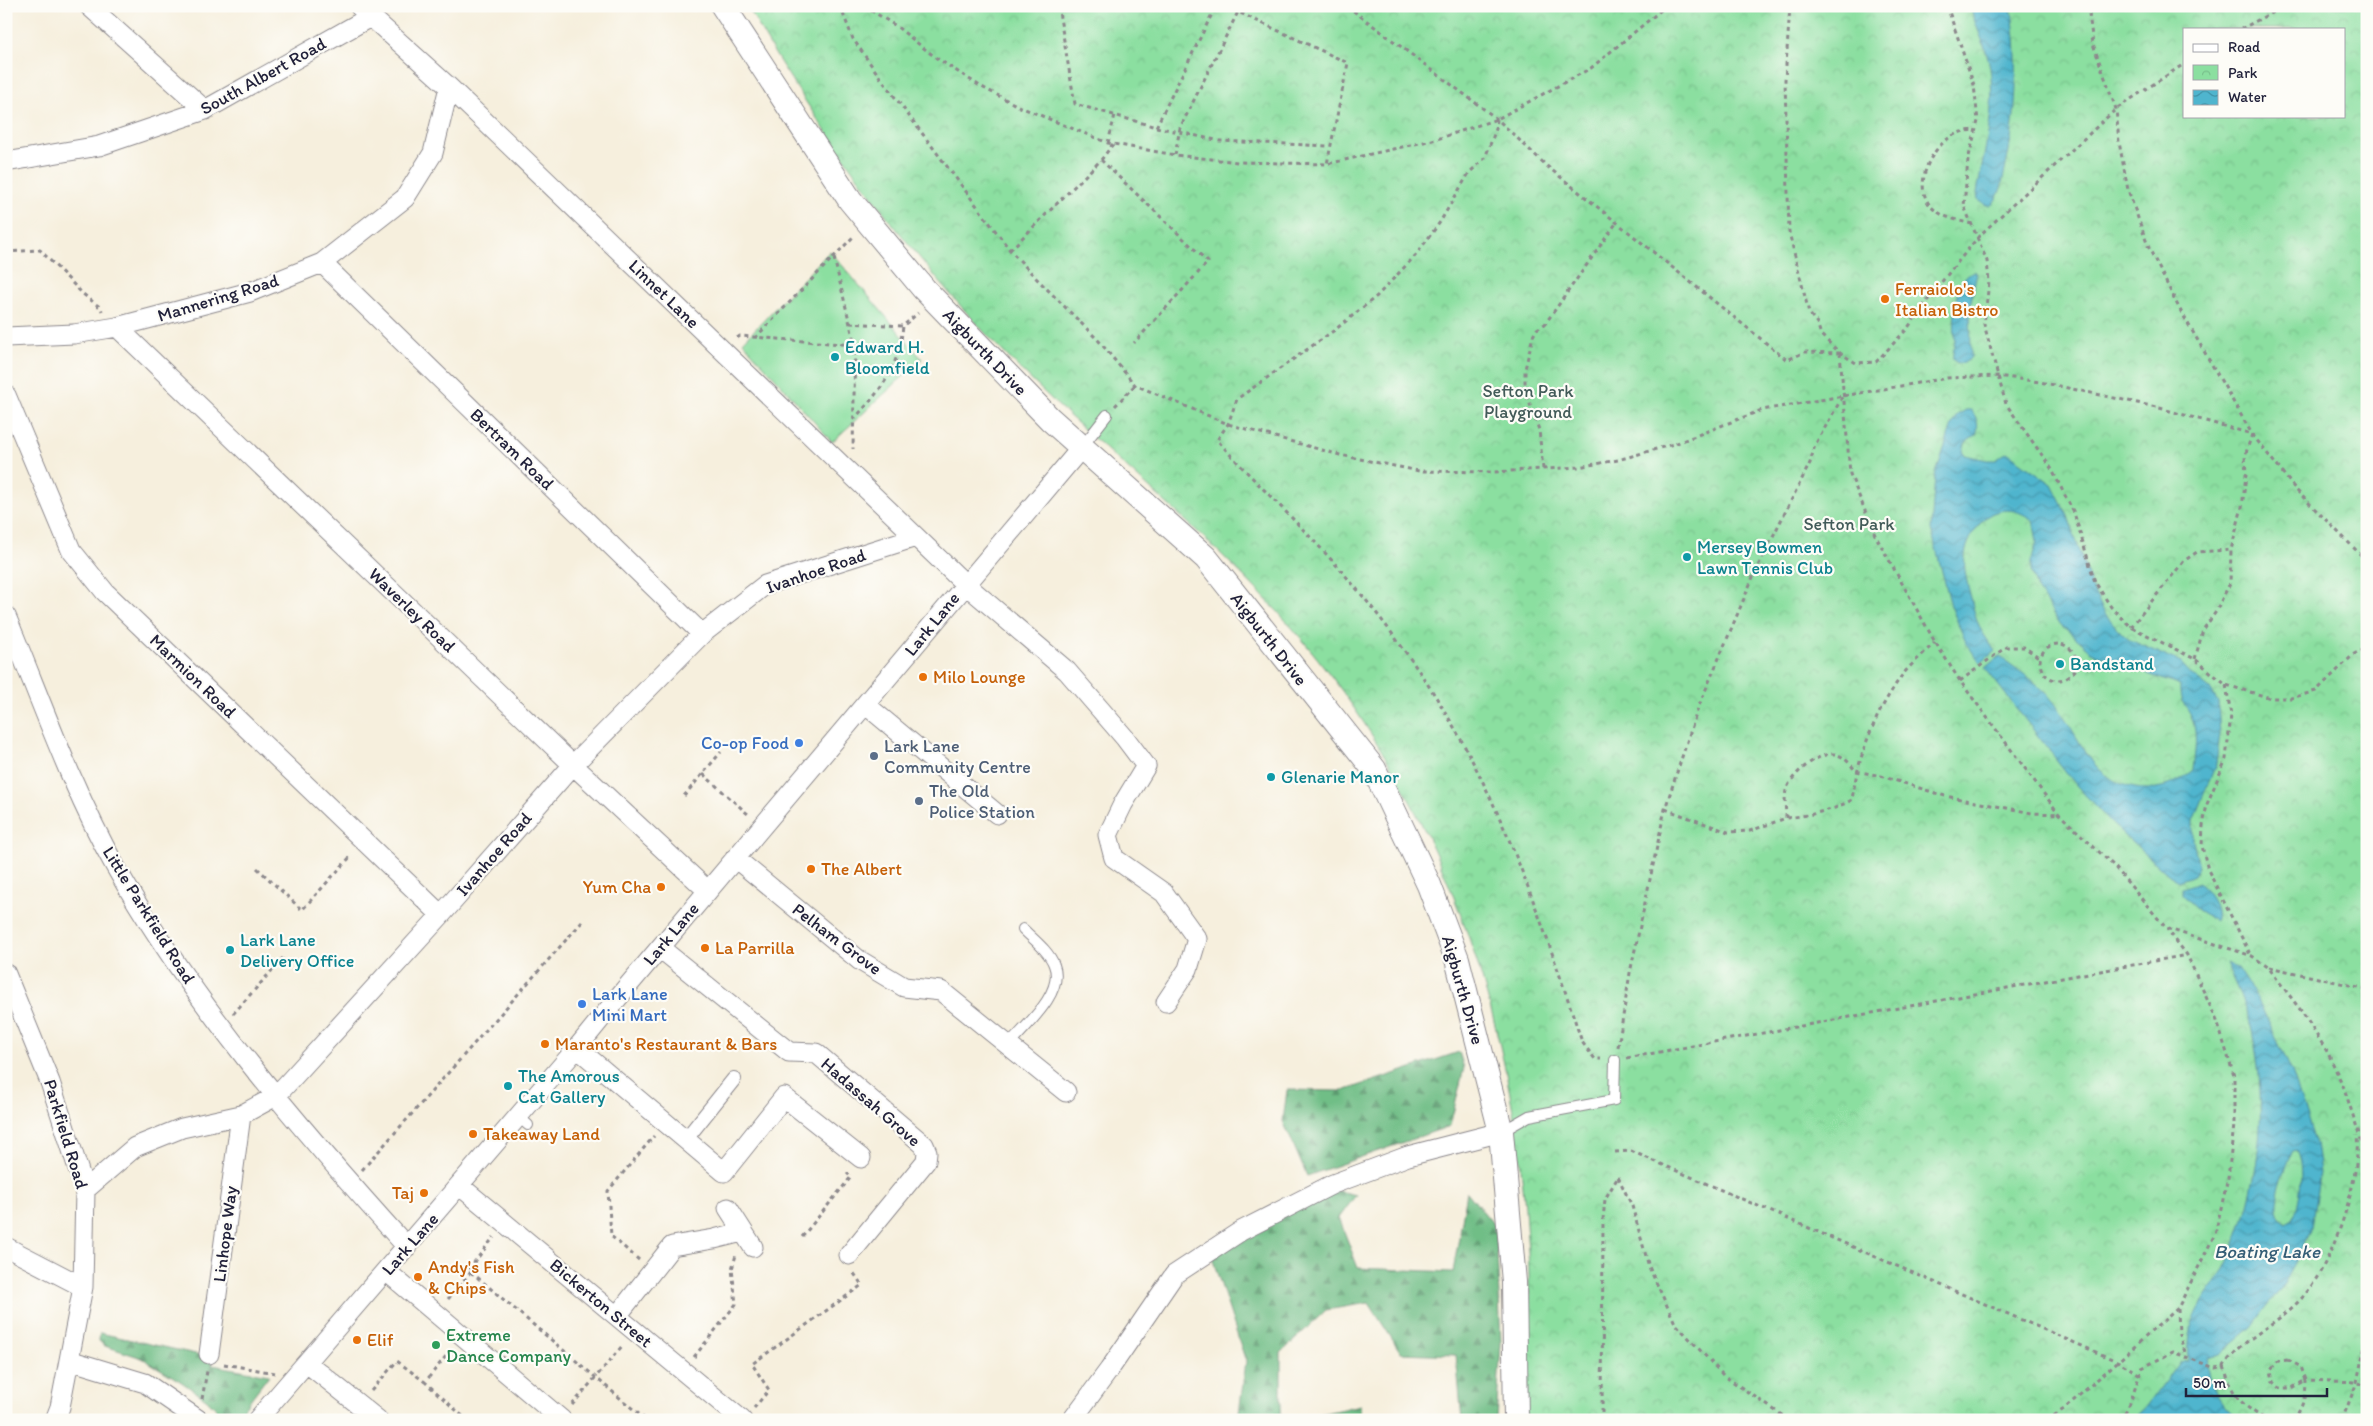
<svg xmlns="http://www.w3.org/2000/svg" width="2373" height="1426" viewBox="0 0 2373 1426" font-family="Itim,sans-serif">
<defs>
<pattern id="forest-firs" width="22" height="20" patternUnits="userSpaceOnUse" patternTransform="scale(1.25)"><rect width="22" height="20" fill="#70be86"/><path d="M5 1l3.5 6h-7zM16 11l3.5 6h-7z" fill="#5c9a6f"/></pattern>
<pattern id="park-crowns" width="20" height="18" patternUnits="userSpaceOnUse" patternTransform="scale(1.25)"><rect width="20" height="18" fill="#8bdfa0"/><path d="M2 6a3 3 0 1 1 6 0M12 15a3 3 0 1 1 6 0" fill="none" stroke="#78bf8b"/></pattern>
<pattern id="water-waves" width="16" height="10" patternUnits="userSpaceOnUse" patternTransform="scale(1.25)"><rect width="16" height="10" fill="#4fb5ce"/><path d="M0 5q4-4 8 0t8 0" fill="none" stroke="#4193a8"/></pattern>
</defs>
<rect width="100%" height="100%" fill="#fdfcf7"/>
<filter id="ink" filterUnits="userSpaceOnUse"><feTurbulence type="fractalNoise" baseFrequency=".02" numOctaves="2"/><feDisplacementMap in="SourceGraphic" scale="10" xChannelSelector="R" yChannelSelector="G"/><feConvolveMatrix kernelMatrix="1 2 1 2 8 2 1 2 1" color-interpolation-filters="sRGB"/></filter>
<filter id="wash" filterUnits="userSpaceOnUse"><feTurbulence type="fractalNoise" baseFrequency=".0096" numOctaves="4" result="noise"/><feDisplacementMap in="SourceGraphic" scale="20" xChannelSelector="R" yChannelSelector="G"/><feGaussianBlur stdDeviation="1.12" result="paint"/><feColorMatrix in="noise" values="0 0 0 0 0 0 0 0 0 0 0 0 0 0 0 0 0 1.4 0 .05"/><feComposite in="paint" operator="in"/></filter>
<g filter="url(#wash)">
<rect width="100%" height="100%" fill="#f6efdd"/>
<path fill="#8bdfa0" stroke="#56806e" d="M830 251 922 359 832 442 743 342Z"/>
<path fill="url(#forest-firs)" stroke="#497060" d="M1459 1052 1464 1068 1450 1126 1307 1176 1283 1121 1287 1090 1343 1091Z
M1327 1188 1356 1195 1339 1218 1358 1268 1453 1272 1467 1192 1496 1227 1501 1344 1496 1420H1462L1456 1355 1401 1353 1369 1303 1326 1310 1281 1353V1420H1238L1246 1362 1210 1251Z
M100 1333 214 1358 212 1365 269 1375 241 1412 230 1414 220 1413 206 1399 180 1381 142 1358 105 1346 99 1341Z
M1360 1405V1420H1295Z"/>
<path fill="url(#park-crowns)" stroke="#56806e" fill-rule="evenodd" d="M748 6H2367V1420H1526C1527 1372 1530 1324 1529 1276 1529 1254 1526 1231 1525 1209 1508 991 1427 775 1278 612 1187 512 1077 432 985 333 922 265 865 191 814 114 791 79 767 44 748 6ZM2184 29H2344V116H2184Z"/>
<path fill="url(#water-waves)" stroke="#386c84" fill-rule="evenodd" d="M1970 6H2011C2020 60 2017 117 2005 170 2002 182 2001 196 1991 205H1986L1978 200 1977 193C1984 152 1996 110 1990 68 1987 46 1975 27 1970 6Z
M1974 271 1977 273 1970 306 1971 357C1966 363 1961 366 1953 360 1952 353 1955 347 1955 340 1954 321 1952 279 1974 271Z
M1966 410H1971C1978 419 1979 425 1976 435L1965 443 1963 451 1965 455 1987 460H1996L2007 452 2052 484 2068 516 2092 588 2104 612 2116 627 2128 639 2181 663 2191 674 2210 689 2218 702 2220 735 2216 764 2193 821V841L2199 867 2194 875 2179 881 2169 875 2110 822 2077 786 1985 668 1999 656C2015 668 2034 680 2047 694 2067 716 2076 740 2092 761 2118 795 2162 798 2193 770 2195 752 2198 735 2192 718 2186 702 2179 705 2180 686L2095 654 2061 625 2038 591 2031 571V562L2037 541 2033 520C2019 511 2009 507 1993 513 1986 516 1981 522 1976 529 1959 553 1964 571 1971 598 1973 608 1976 619 1980 628 1984 636 1990 643 1995 651L1981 663 1967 645 1951 606 1931 529 1935 476 1952 425 1957 415Z
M2198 882C2206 891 2221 908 2215 920L2198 910 2182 895V888Z
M2226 964 2237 968 2258 1000 2292 1072 2316 1144 2320 1172 2311 1227 2300 1255 2286 1280 2252 1327 2220 1354 2208 1358C2204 1384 2222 1405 2241 1420H2132L2148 1405 2180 1361 2188 1360C2184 1313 2211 1299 2228 1261 2260 1192 2269 1106 2252 1031 2247 1008 2236 986 2226 964ZM2296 1151C2305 1167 2300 1204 2293 1219L2286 1223C2265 1212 2286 1170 2292 1152Z"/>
</g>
<g filter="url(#ink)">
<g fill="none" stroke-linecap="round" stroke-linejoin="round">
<defs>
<path id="service" d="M1082 447 1107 415
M1008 1046C1025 1026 1065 993 1054 965 1049 951 1033 939 1023 929
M519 1117 528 1125
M1501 1132 1529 1116 1614 1100 1615 1060"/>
<path id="pedestrian" d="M686 1139 734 1079"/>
<path id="minor" d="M89 6 205 110
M359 6 449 87 965 584 1067 671 1125 738 1146 766 1123 804 1108 835 1114 858 1164 893 1197 939 1188 969 1166 1002
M6 162 99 146 205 110 370 17
M322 263 702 634
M117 327 573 765 708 891
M6 337 74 334 117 327 250 292 322 263 405 198 433 153 449 87
M6 395 71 550 105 592 441 915
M6 616C41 700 71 787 115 866 193 1004 301 1130 407 1247
M866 705 997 814
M735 858 859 960 904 987 941 991 1066 1092
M660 948 789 1052 816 1053 924 1145 927 1152 926 1161 849 1255
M6 974 50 1082 85 1190 83 1287 60 1407 55 1420
M577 1048 724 1172 784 1097 861 1158
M460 1186 742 1420
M85 1190 135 1147 182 1128 241 1115 276 1096 441 915 573 765 702 634 765 585 916 537
M728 1208 753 1247
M6 1247 83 1287
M386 1271 562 1420
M617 1316 672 1246 714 1239 742 1232
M209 1354 241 1115
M69 1360 145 1383 199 1420
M307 1363 378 1420
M257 1420 577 1048 621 994 1082 447
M1072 1420 1109 1370 1174 1275 1241 1231 1333 1184 1408 1156 1501 1132"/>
<path id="tertiary" d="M723 6 850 200 924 289 1050 419 1206 558 1374 769 1429 885 1457 959 1501 1132 1514 1282 1516 1420"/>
</defs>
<use href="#service" stroke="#8c888c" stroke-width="12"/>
<use href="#pedestrian" stroke="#8c888c" stroke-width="16"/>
<use href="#minor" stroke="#8c888c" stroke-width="21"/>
<use href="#tertiary" stroke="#8c888c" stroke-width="26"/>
<path stroke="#8c888c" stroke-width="3" stroke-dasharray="4 4" stroke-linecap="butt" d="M840 6 853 39 882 80 1010 250 1036 278 1099 341 1135 385 1228 424 1340 455 1419 471 1494 472 1578 467 1618 460 1677 443 1762 410 1947 378 1998 376 2040 382 2156 407 2252 434
M864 6 896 26 935 57 980 86 1020 107 1108 143 1175 155 1238 162 1327 164 1437 139 1497 119 1591 68 1666 6
M1058 6 1075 104 1156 127 1216 6
M1220 6 1238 12
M1347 6 1497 119 1548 167 1787 360 1805 352 1839 353
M1790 6 1785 80 1789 232 1809 313 1817 323 1821 335 1840 353 1856 363 1876 362 1907 329 1935 290 1979 236 2116 109 2184 64
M1947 6 1974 85 1978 121 1968 160 1964 206 1987 261 1989 282 1984 324 1998 376 2006 404 2051 468 2074 513 2095 582 2111 607 2131 627 2195 659 2226 685 2271 698H2291L2316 691 2354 654 2367 648
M2088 6 2093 44 2116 109 2119 142 2128 190 2148 246 2179 308 2252 434 2296 490 2367 561
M2241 29 2273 12 2290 6
M1497 119 1496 129 1485 158 1469 173 1440 222 1416 255 1377 296 1336 329 1237 399 1228 424 1217 440C1248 475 1282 507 1314 541 1351 580 1386 623 1416 667 1495 780 1539 912 1582 1042L1595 1059H1601
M1156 127 1220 141 1329 146
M1108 143 1115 115
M1175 155 1180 128 1238 12 1348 63 1327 164
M1101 160 1208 262 1134 343
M1972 224C1960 221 1946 218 1936 211 1903 187 1940 125 1975 131
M1010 250 1101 160 1113 144
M6 252 40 250 83 294 101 308 102 311
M834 258 855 345 853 449
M850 323 903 326
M737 338 740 336 855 345
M755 338 854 236
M1840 353 1850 474 1875 535 1935 642 1960 681 2059 814 2114 866 2166 928 2252 956 2268 967 2302 1012 2328 1053 2344 1088 2367 1158
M1115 406 1135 385
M853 420C882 389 898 370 903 326L918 313
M1543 469 1539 430 1525 390V369L1533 336 1537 329 1545 324 1617 222
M2131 627 2184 561 2197 552 2231 550
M2040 662a18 18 0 1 1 36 0a18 18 0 1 1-36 0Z
M2195 659 2203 630 2215 613 2230 583 2231 550 2242 507 2246 476 2245 456 2252 434
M1960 681 2006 647H2024L2040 658
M2226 685 2231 715 2226 759 2207 804 2203 826 2202 846 2208 870 2251 956
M703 774 749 815
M684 796 721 752
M1665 809 1728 832 1750 831 1786 818 1809 815 1835 808 1852 800C1858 757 1873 718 1898 681 1907 667 1923 655 1935 642
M1786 818C1786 810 1784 798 1786 791 1790 775 1818 752 1835 754 1844 756 1850 764 1856 771L1881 776 1945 796 2032 813 2059 814
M257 868 302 910 352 855
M2269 967 2367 989
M233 1014 283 958
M1618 1047 1630 973 1665 809 1698 708 1756 570 1810 463 1815 445 1843 396
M1627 1058 2187 955
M1615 1152 1631 1151 2119 1362 2139 1374
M362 1170 582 922
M1618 1177 1632 1206 1649 1267 1675 1323 1723 1375 1783 1416 1792 1420
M802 1237 851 1177 847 1173
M639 1260 611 1236 608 1191 654 1136
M471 1272 646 1420
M448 1299 471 1272 468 1270 494 1237
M2178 1309 2179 1335 2186 1355
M451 1350 425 1382 467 1420
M694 1357 736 1304 732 1269 736 1255
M2288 1360 2301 1367 2306 1380 2292 1388H2279L2273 1382 2271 1369 2278 1361Z
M224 1364 275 1373
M2224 1366C2233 1398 2239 1402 2266 1420
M371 1391 397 1361 425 1382
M202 1399 207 1371
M572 1405 623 1345
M754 1408 769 1390 752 1364 862 1285 853 1272
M1602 1420 1603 1220 1605 1199 1618 1177
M2047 1420 2064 1409 2178 1308 2215 1234 2228 1178 2234 1125V1076L2217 1021 2187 955 2167 929
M2121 1420 2130 1403 2142 1368 2173 1352 2215 1368 2224 1366C2241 1340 2273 1326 2296 1304 2331 1272 2361 1182 2357 1135
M2293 1420C2303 1408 2306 1395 2306 1380L2357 1382 2367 1387
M2342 1420 2357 1382 2367 1335"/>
<use href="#service" stroke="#fff" stroke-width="10"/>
<use href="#pedestrian" stroke="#fff" stroke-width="14"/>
<use href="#minor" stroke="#fff" stroke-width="19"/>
<use href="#tertiary" stroke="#fff" stroke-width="24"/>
</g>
</g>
<g fill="#e8710a" stroke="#fdfcf7" stroke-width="2">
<circle cx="1885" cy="299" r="5"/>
<circle cx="923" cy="677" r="5"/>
<circle cx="811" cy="869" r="5"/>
<circle cx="661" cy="887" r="5"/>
<circle cx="705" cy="948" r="5"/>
<circle cx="545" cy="1044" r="5"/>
<circle cx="473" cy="1134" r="5"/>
<circle cx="424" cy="1193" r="5"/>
<circle cx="418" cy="1277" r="5"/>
<circle cx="357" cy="1340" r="5"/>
</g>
<g fill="#0f9aa8" stroke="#fdfcf7" stroke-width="2">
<circle cx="835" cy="357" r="5"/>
<circle cx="1687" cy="557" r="5"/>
<circle cx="2060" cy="664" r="5"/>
<circle cx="1271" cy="777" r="5"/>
<circle cx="230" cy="950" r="5"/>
<circle cx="508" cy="1086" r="5"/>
</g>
<g fill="#3f7fe0" stroke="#fdfcf7" stroke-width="2">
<circle cx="799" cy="743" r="5"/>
<circle cx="582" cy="1004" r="5"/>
</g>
<g fill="#5c6f8a" stroke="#fdfcf7" stroke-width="2">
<circle cx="874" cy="756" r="5"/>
<circle cx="919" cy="801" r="5"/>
</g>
<circle fill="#2e9e5b" stroke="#fdfcf7" stroke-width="2" cx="436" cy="1345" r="5"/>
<g text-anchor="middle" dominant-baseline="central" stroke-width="4.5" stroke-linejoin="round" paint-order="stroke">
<g font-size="18" fill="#22223b" stroke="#fdfcf7">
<text transform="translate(263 76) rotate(-29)">South Albert Road</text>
<text transform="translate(664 294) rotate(44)">Linnet Lane</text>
<text transform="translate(218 298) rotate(-17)">Mannering Road</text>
<text transform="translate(985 352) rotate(46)">Aigburth Drive</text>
<text transform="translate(512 449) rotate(44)">Bertram Road</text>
<text transform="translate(816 571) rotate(-19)">Ivanhoe Road</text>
<text transform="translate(412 610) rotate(44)">Waverley Road</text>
<text transform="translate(932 624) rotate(-51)">Lark Lane</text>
<text transform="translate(1269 639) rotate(52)">Aigburth Drive</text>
<text transform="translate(193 676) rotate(44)">Marmion Road</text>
<text transform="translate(494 854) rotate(-49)">Ivanhoe Road</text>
<text transform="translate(149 915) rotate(58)">Little Parkfield Road</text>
<text transform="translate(671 934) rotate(-50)">Lark Lane</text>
<text transform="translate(837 939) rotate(37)">Pelham Grove</text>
<text transform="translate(1463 990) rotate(74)">Aigburth Drive</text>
<text transform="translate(871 1102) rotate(41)">Hadassah Grove</text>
<text transform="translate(66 1134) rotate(73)">Parkfield Road</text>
<text transform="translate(225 1234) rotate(-83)">Linhope Way</text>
<text transform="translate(410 1244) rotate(-49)">Lark Lane</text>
<text transform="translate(601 1303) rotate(40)">Bickerton Street</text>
</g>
<g font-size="18" fill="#c56008" stroke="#fdfcf7" text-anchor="start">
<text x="1895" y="289">Ferraiolo's<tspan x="1895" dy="21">Italian Bistro</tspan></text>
<text x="933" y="677">Milo Lounge</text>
<text x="821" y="869">The Albert</text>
<text x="651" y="887" text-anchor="end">Yum Cha</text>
<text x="715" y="948">La Parrilla</text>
<text x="555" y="1044">Maranto's Restaurant &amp; Bars</text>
<text x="483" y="1134">Takeaway Land</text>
<text x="414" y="1193" text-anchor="end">Taj</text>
<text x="428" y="1267">Andy's Fish<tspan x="428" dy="21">&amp; Chips</tspan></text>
<text x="367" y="1340">Elif</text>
</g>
<g font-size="18" fill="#0d838f" stroke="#fdfcf7" text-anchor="start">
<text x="845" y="347">Edward H.<tspan x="845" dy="21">Bloomfield</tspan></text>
<text x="1697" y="547">Mersey Bowmen<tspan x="1697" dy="21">Lawn Tennis Club</tspan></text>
<text x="2070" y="664">Bandstand</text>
<text x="1281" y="777">Glenarie Manor</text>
<text x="240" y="940">Lark Lane<tspan x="240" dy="21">Delivery Office</tspan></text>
<text x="518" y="1076">The Amorous<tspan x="518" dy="21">Cat Gallery</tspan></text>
</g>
<g font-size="18" fill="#425b59" stroke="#fdfcf7">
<text x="1528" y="391">Sefton Park<tspan x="1528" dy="21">Playground</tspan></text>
<text x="1849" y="524">Sefton Park</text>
</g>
<g font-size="18" fill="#366cbe" stroke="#fdfcf7" text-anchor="end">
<text x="789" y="743">Co-op Food</text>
<text x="592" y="994" text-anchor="start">Lark Lane<tspan x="592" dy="21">Mini Mart</tspan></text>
</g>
<g font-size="18" fill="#4e5e75" stroke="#fdfcf7" text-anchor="start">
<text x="884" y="746">Lark Lane<tspan x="884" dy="21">Community Centre</tspan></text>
<text x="929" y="791">The Old<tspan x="929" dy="21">Police Station</tspan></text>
</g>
<g font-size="18" fill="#27864d" stroke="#fdfcf7" text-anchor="start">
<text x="446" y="1335">Extreme<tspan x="446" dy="21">Dance Company</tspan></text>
</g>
<g font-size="19" font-style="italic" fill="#345d76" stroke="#fdfcf7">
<text x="2267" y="1251">Boating Lake</text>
</g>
</g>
<rect width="2373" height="1426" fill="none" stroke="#fdfcf7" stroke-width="25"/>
<rect x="2183" y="28" width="162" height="90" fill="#fdfcf7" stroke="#a5a5ac"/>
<rect x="2193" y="44" width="25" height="8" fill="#ffffff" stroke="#a5a5ac"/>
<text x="2228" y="52" font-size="15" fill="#22223b">Road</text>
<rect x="2193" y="65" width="25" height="15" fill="url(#park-crowns)" stroke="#a5a5ac"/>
<text x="2228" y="78" font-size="15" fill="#22223b">Park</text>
<rect x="2193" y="90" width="25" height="15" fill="url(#water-waves)" stroke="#a5a5ac"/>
<text x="2228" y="102" font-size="15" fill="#22223b">Water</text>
<path d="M2186 1388v8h141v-8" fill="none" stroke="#22223b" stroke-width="2.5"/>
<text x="2193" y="1388" font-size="15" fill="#22223b" stroke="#fdfcf7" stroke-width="4" paint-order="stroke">50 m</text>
</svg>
